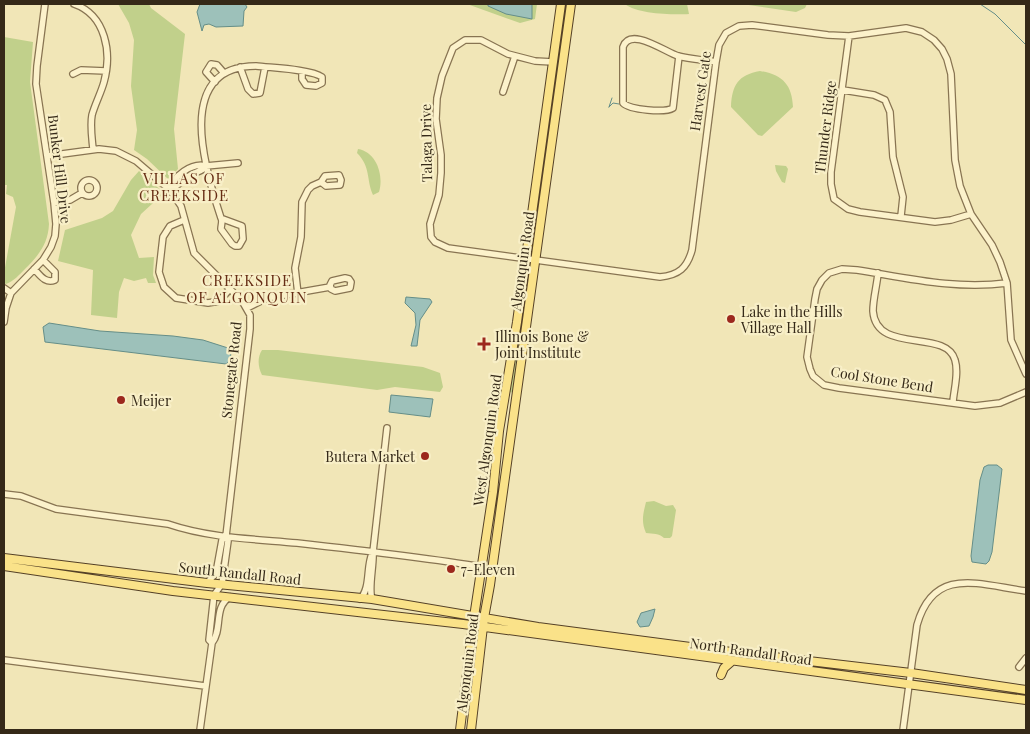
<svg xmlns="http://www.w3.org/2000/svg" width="1030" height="734" viewBox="0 0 1030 734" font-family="'Playfair Display',serif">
<rect width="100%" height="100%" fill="#f1e6b7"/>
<path fill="#c1d08b" d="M118 4H149L151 8 185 34 174 129 178 169 168 179 147 159 134 150 137 130 131 86 134 40 129 23Z
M467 4H537L535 19 520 23Z
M625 4H687L689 14C672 15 637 14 625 4Z
M742 4H807L805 8 796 12Z
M4 37 33 42 30 82 49 224C48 244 39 255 25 269 19 275 14 281 6 284L4 283V273L16 207 13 197 6 194 7 185H4Z
M760 71C783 75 792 85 793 107L762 136 758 135 731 107C732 85 738 75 760 71Z
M358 149C377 152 384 176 379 192L373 195C366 179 371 167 357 153Z
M775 165 786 166 788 169 785 183 782 182 776 171Z
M139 171 164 193 141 214 131 235 139 258 154 257 153 275 156 283H148L146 278 134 281 124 278 119 292 117 318 91 315 93 270 58 261 65 230 102 218 113 211 131 180Z
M520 332 515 393 509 392Z
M262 350H278L423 367 440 373 443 387 440 392 395 387 377 390 262 375C258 367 257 358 262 350Z
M654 501 666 506 673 505 676 510 672 536 670 538H664C659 533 653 534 646 533 641 522 643 514 646 502Z"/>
<path fill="#9dc1ba" stroke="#658e88" d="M200 4H245L247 7 244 11 243 26 216 27 209 24 204 25 202 31 197 12Z
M488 4H532V19L506 14 488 6Z
M406 297 430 299 432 302 420 320 417 346H411L416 325 415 313 405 303Z
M49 323 100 331 173 336 203 340 228 348C232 354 232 360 226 364L45 342 43 327Z
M391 395 433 399 430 417 389 412Z
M988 465H997L1002 469 992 552 989 561 986 564 972 562 971 556 980 480 984 467Z
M655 609 653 617 649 626 640 627 637 622 641 613Z"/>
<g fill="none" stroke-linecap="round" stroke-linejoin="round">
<path stroke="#658e88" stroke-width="1" d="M980 4 995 14 1026 45
M609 107 613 103 619 104
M609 107 612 98"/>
<defs>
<path id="minor" d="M74 4C106 15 112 53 104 82 101 93 95 104 92 115 90 126 92 138 93 149
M849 36 831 172V184L834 199 848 209 860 212 935 222 951 220 971 214
M679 56 673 108C665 113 630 110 623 103V47C630 26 665 52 678 56 690 59 704 60 716 62
M553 62 535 61 508 54 481 40H465L453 48 442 76 437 98 436 119 441 155V173L439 195 430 224 431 237 435 242 448 248 660 277C679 275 687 268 692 250L716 62 719 45 726 33 739 26 752 25 828 35 849 36 906 28 922 32 934 40 942 49 947 59 951 74 955 160 960 186 971 214 992 245 1000 262 1007 283 1011 340 1026 374
M240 67 248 89 253 94 260 93 265 67
M73 74 81 70 106 71
M215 82 206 72 211 64 217 65 224 73
M843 90 874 95 885 100 890 112 893 157 903 197 901 216
M503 92 515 56
M47 156 99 149 116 151 136 161 170 190 181 206 194 253 242 301 250 315V329L226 536 228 541 222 584 214 595 209 640 212 643
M206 166C202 172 197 171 191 175 183 179 178 186 170 190 173 176 192 162 206 166L238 163
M81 188a8 8 0 1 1 16 0a8 8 0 1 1-16 0Z
M54 203 70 200 82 193
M223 219 242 226 243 239 239 246H235L232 244 221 229C221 225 223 221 221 218 205 170 173 66 256 66 272 68 310 69 322 77V83L316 86 306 85 302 79V71
M184 220 170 226 163 237 159 272 164 287 176 298 208 303 219 301 230 289
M34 269C40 275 45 284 55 280V272L43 260
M878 273C877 285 873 299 873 311 876 355 946 328 955 360 959 373 954 389 953 402
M345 278 349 279 351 282 350 288 335 291 331 289 330 285 332 281Z
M1007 283C956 290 907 278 857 270L842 269 829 273 822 280 817 289 815 299 807 357 810 369 813 376 824 385 839 388 975 406 1000 403 1026 392
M4 288 11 293
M298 294 295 268 301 237 302 202 308 190 312 186 321 182 325 176 339 175 341 180 340 185 326 186 321 182
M247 308 267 298 330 287
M4 322 6 308 11 293 43 260 51 247 55 236 56 224 54 203 36 84 37 66 45 4
M4 494 21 496 56 509 168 524C209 538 254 539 297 543 359 550 421 557 483 567
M207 583 216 573 222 540 226 536
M360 599C371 588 366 567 372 554
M372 599C368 589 374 565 373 552L387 428
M4 660 205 686
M1019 667 1026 658
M200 730 212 643C223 629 213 607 230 597
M903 730 917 625C934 565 980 585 1026 591"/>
<path id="major" d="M4 558 207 583 372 599 538 627 698 648 911 673 1026 690
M4 566 173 591 463 624 1026 700
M721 675 724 668 732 661
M460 730 474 617 493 492 499 431 517 322 561 4
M471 730 484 618 490 585 571 4"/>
</defs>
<use href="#minor" stroke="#887452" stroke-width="8"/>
<use href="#major" stroke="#554127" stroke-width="10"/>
<use href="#minor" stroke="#fcf2cb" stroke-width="5.5"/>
<use href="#major" stroke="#fae289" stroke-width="8"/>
</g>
<g fill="#9c281d" stroke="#f8efc7" stroke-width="2">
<circle cx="731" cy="319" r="5"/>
<path d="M481.5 336.5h5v5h5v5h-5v5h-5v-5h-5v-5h5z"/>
<circle cx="121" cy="400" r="5"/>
<circle cx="425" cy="456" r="5"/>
<circle cx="451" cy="569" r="5"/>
</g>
<g text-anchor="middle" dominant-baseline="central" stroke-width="4.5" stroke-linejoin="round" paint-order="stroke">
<g font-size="14" fill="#352918" stroke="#f8efc7">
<text transform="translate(700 91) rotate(-82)">Harvest Gate</text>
<text transform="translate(825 127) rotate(-83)">Thunder Ridge</text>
<text transform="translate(426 143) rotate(-91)">Talaga Drive</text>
<text transform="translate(60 169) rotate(83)">Bunker Hill Drive</text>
<text transform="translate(522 261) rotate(-82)">Algonquin Road</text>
<text transform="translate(231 370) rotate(-84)">Stonegate Road</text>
<text transform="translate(882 379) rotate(9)">Cool Stone Bend</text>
<text transform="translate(487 440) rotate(-82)">West Algonquin Road</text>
<text transform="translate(240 573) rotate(6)">South Randall Road</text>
<text transform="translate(751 651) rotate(8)">North Randall Road</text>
<text transform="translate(467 663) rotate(-83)">Algonquin Road</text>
</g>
<g font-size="14" fill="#352918" stroke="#f8efc7" text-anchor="start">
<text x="741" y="311">Lake in the Hills<tspan x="741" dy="16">Village Hall</tspan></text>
<text x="495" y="336">Illinois Bone &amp;<tspan x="495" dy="16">Joint Institute</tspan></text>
<text x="131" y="400">Meijer</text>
<text x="415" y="456" text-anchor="end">Butera Market</text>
<text x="461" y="569">7-Eleven</text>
</g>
<g font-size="15" letter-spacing="1" fill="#662d14" stroke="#f8efc7">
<text x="184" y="178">VILLAS OF<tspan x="184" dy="17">CREEKSIDE</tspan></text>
<text x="247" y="280">CREEKSIDE<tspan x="247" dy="17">OF ALGONQUIN</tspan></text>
</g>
</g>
<rect width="1030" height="734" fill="none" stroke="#352918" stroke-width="10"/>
</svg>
